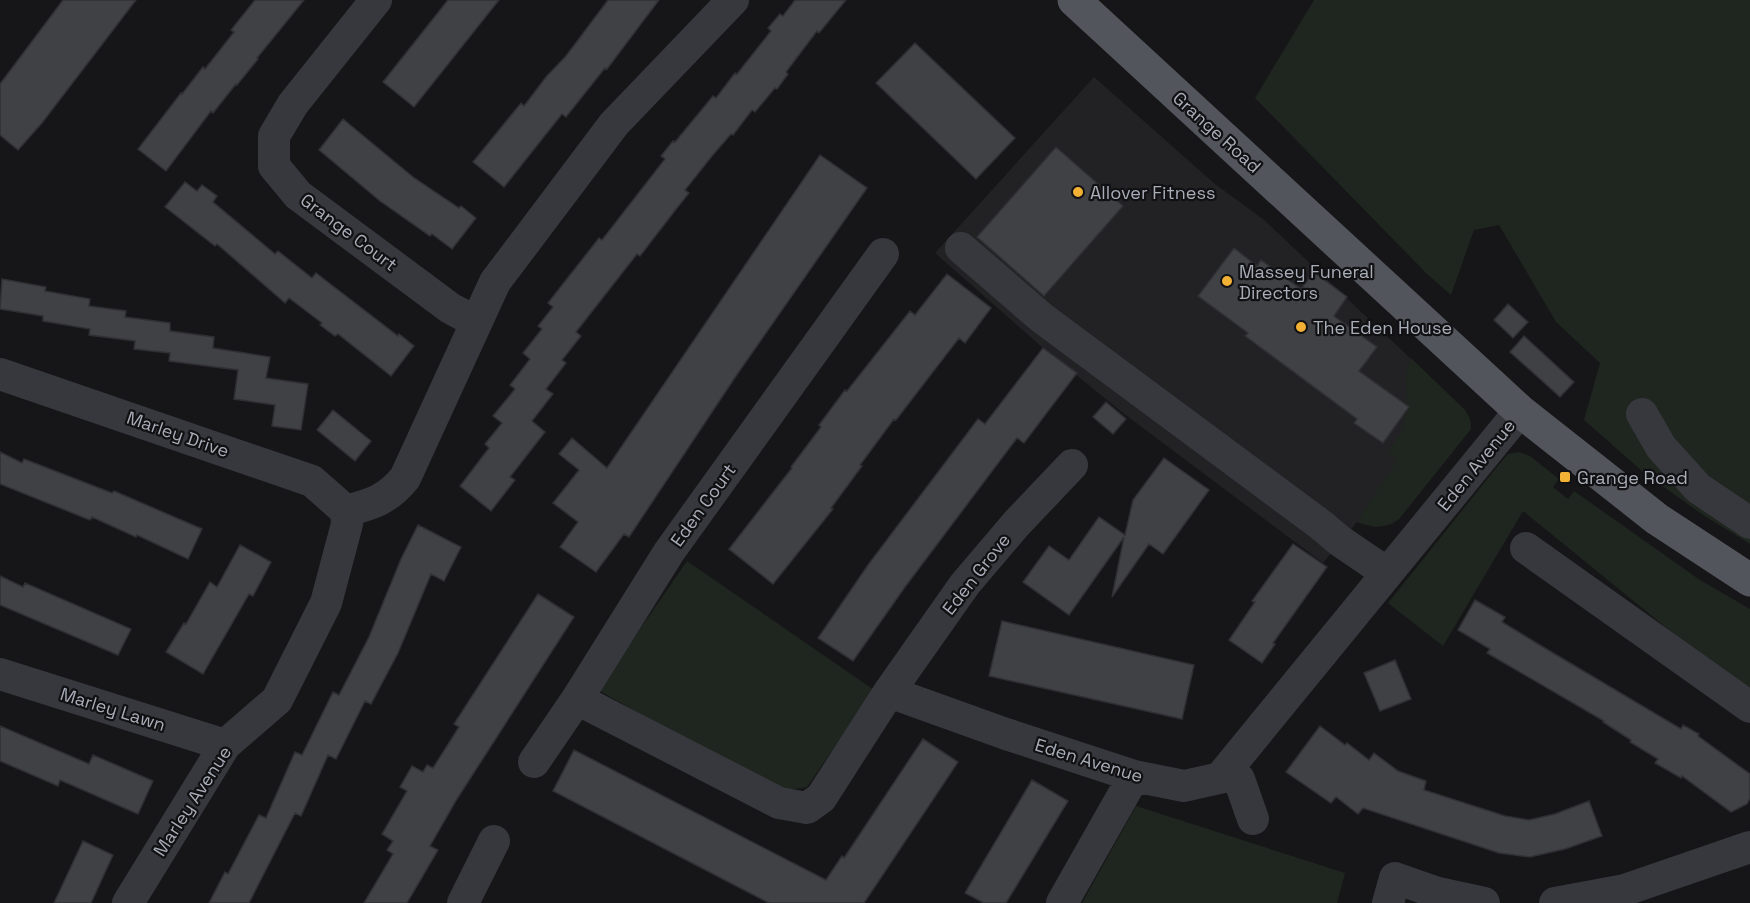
<svg xmlns="http://www.w3.org/2000/svg" width="1750" height="903" viewBox="0 0 1750 903" font-family="'Space Grotesk',sans-serif">
<rect width="100%" height="100%" fill="#161618"/>
<path fill="#222225" d="M1094 77 1215 184 1263 219 1465 410 1470 419 1471 429 1399 519 1392 524 1375 527 1357 522 1323 563 1123 413 1043 348 935 253Z"/>
<path fill="#1e261f" d="M1314 0H1750V544L1703 515 1643 472 1584 420 1600 363 1556 322 1499 225 1474 230 1451 295 1427 274 1255 98Z
M1411 358 1465 410 1470 419 1471 429 1399 519C1385 529 1373 528 1357 522L1397 460 1388 451 1403 430 1407 411 1406 373Z
M1519 452 1530 456 1559 479 1553 487 1568 499 1574 491 1700 580 1750 609V696L1523 511 1443 646 1388 603 1496 468 1508 454Z
M687 561 874 690 807 787 779 792 598 690Z
M1136 806 1345 873 1337 903H1082Z"/>
<path fill="#404145" stroke="#303034" stroke-width="1.5" d="M63 0H136L42 123 18 150 0 135V84Z
M255 0H304L257 58 258 59 237 85 236 84 213 113 211 111 166 171 138 149 181 93 182 94 203 67 205 69 234 32 231 30Z
M448 0H499L414 107 383 82Z
M608 0H659L607 69 605 68 566 117 562 114 504 187 473 162 521 103 524 106 546 77 566 56Z
M795 0H846L819 33 817 31 786 72 788 74 777 89 775 88 755 112 752 110 733 135 731 134 712 156 685 190 689 193 677 208 640 256 637 254 576 332 581 336 562 360 566 363 546 389 553 394 532 421 545 432 510 477 515 480 491 511 460 486 489 448 485 444 502 423 493 416 515 389 510 385 530 359 523 353 542 329 538 326 553 307 548 303 599 238 602 240 665 159 661 156 673 141 675 142 713 96 716 98 735 73 737 74 771 31 768 28 780 14 783 16Z
M915 43 1015 138 976 179 876 83Z
M343 119 413 177 459 208 461 206 476 218 452 249 432 234 430 236 380 201 319 150Z
M1056 147 1123 206 1044 296 977 237Z
M820 155 867 188 736 376 629 537 624 534 596 572 560 547 578 522 553 503 579 470 559 454 572 438 607 468Z
M185 182 197 191 202 185 217 196 213 202 275 254 278 251 312 278 316 273 398 336 399 334 414 346 391 376 338 334 335 336 320 325 322 323 289 298 285 303 217 244 215 246 165 207Z
M1234 248 1257 266 1261 260 1301 289 1314 272 1347 297 1334 316 1377 347 1359 371 1409 407 1383 443 1354 423 1357 419 1245 336 1248 333 1198 296Z
M947 274 991 308 965 343 959 338 896 420 894 419 860 465 862 466 831 508 833 509 773 584 729 549 792 468 791 467 821 427 819 425 845 390 847 391 910 311 915 315Z
M2 279 46 287 45 291 90 299 89 306 126 311 125 317 170 323V331L214 337 213 348 270 357 266 378 308 384 301 430 272 426 275 405 234 399 238 370 169 361 170 353 134 349 135 341 89 335 90 329 43 321V316L0 309Z
M1508 304 1528 322 1513 338 1494 320Z
M1524 336 1574 382 1560 397 1510 352Z
M1043 348 1077 373 1024 443 1017 438 905 587 853 661 818 638 868 565 978 419 985 424Z
M1106 402 1126 419 1113 434 1093 417Z
M333 410 371 441 355 461 317 430Z
M0 452 22 463 24 459 112 493 114 491 202 529 188 559 137 535 136 537 92 517 90 520 0 484Z
M1164 458 1209 490 1163 554 1149 544 1112 597 1124 537 1069 615 1023 582 1049 546 1069 560 1099 517 1125 535 1133 500Z
M418 525 461 547 444 581 431 574 398 653 371 704 365 701 336 759 328 755 301 816 295 813 249 903H209L225 872 228 874 259 815 266 818 295 752 302 755 333 692 339 695 369 637 401 559Z
M1293 544 1327 567 1273 643 1275 644 1262 663 1229 640 1255 602 1252 601Z
M240 545 271 562 253 596 249 594 203 674 166 652 184 623 186 624 210 582 217 587Z
M0 576 23 587 25 583 131 629 118 655 0 605Z
M538 594 574 617 457 799 430 846 438 850 407 903H364L393 854 387 850 393 841 382 834 407 791 400 787 412 766 423 772 427 765 433 768 459 727 454 724Z
M1475 600 1505 617 1502 622 1543 647 1681 729 1683 725 1699 734 1698 736 1750 774V798L1747 804 1731 812 1682 776 1681 778 1655 763 1658 759 1630 742 1631 740 1603 722 1604 721 1487 653 1490 649 1458 630Z
M1002 621 1194 665 1182 719 989 676Z
M1395 660 1411 699 1380 711 1364 673Z
M0 726 89 764 93 755 153 781 138 814 60 780 58 786 0 761Z
M1320 726 1345 745 1347 743 1369 760 1374 753 1398 771 1426 781 1424 790 1505 816 1529 820 1555 814 1589 801 1602 836 1565 849 1530 857 1499 853 1363 808 1358 814 1336 797 1331 803 1286 772Z
M923 739 958 762 864 903H769L553 791 574 750 826 880 842 856 844 858Z
M1032 780 1068 801 1006 903H984L965 893Z
M83 841 113 855 91 903H54Z"/>
<g fill="none" stroke-linecap="round" stroke-linejoin="round">
<path stroke="#37383d" stroke-width="32" d="M376 0 293 104 274 136V166L298 195 450 308 476 322
M961 248 1042 318 1321 525 1340 541 1387 573
M0 374 312 481 346 511
M1642 414 1661 447 1698 488 1750 523
M346 511C372 504 387 500 405 478L495 282 614 124 733 0
M1526 548 1750 707
M0 674 225 745
M889 692 965 584 1016 524 1072 465
M577 699 779 803 807 808 821 798 889 692 1006 734 1134 776 1184 786 1220 778 1520 411
M534 762 577 699 669 552 883 254
M1228 769 1239 779 1253 819
M128 903 225 745 277 700 326 603 347 524 346 511
M463 903 494 841
M1062 903 1134 776
M1388 903 1395 878 1438 893 1484 903
M1555 903 1625 890 1750 847"/>
<path stroke="#53555c" stroke-width="33" d="M1074 0 1520 411 1657 519 1750 580"/>
</g>
<g fill="#f2b134" stroke="#111113" stroke-width="2">
<circle cx="1078" cy="192" r="6"/>
<circle cx="1227" cy="281" r="6"/>
<circle cx="1301" cy="327" r="6"/>
<rect x="1559" y="471" width="12" height="12" rx="3"/>
</g>
<g text-anchor="middle" dominant-baseline="central" stroke-width="4.5" stroke-linejoin="round" paint-order="stroke">
<g font-size="18" fill="#a8adb8" stroke="#111113">
<text transform="translate(1217 132) rotate(42)">Grange Road</text>
<text transform="translate(349 232) rotate(37)">Grange Court</text>
<text transform="translate(178 434) rotate(19)">Marley Drive</text>
<text transform="translate(1476 465) rotate(-51)">Eden Avenue</text>
<text transform="translate(703 505) rotate(-54)">Eden Court</text>
<text transform="translate(976 574) rotate(-52)">Eden Grove</text>
<text transform="translate(113 709) rotate(17)">Marley Lawn</text>
<text transform="translate(1089 760) rotate(17)">Eden Avenue</text>
<text transform="translate(192 801) rotate(-57)">Marley Avenue</text>
</g>
<g font-size="18" fill="#a8adb8" stroke="#111113" text-anchor="start">
<text x="1090" y="192">Allover Fitness</text>
<text x="1239" y="271">Massey Funeral<tspan x="1239" dy="21">Directors</tspan></text>
<text x="1313" y="327">The Eden House</text>
<text x="1577" y="477">Grange Road</text>
</g>
</g>
</svg>
